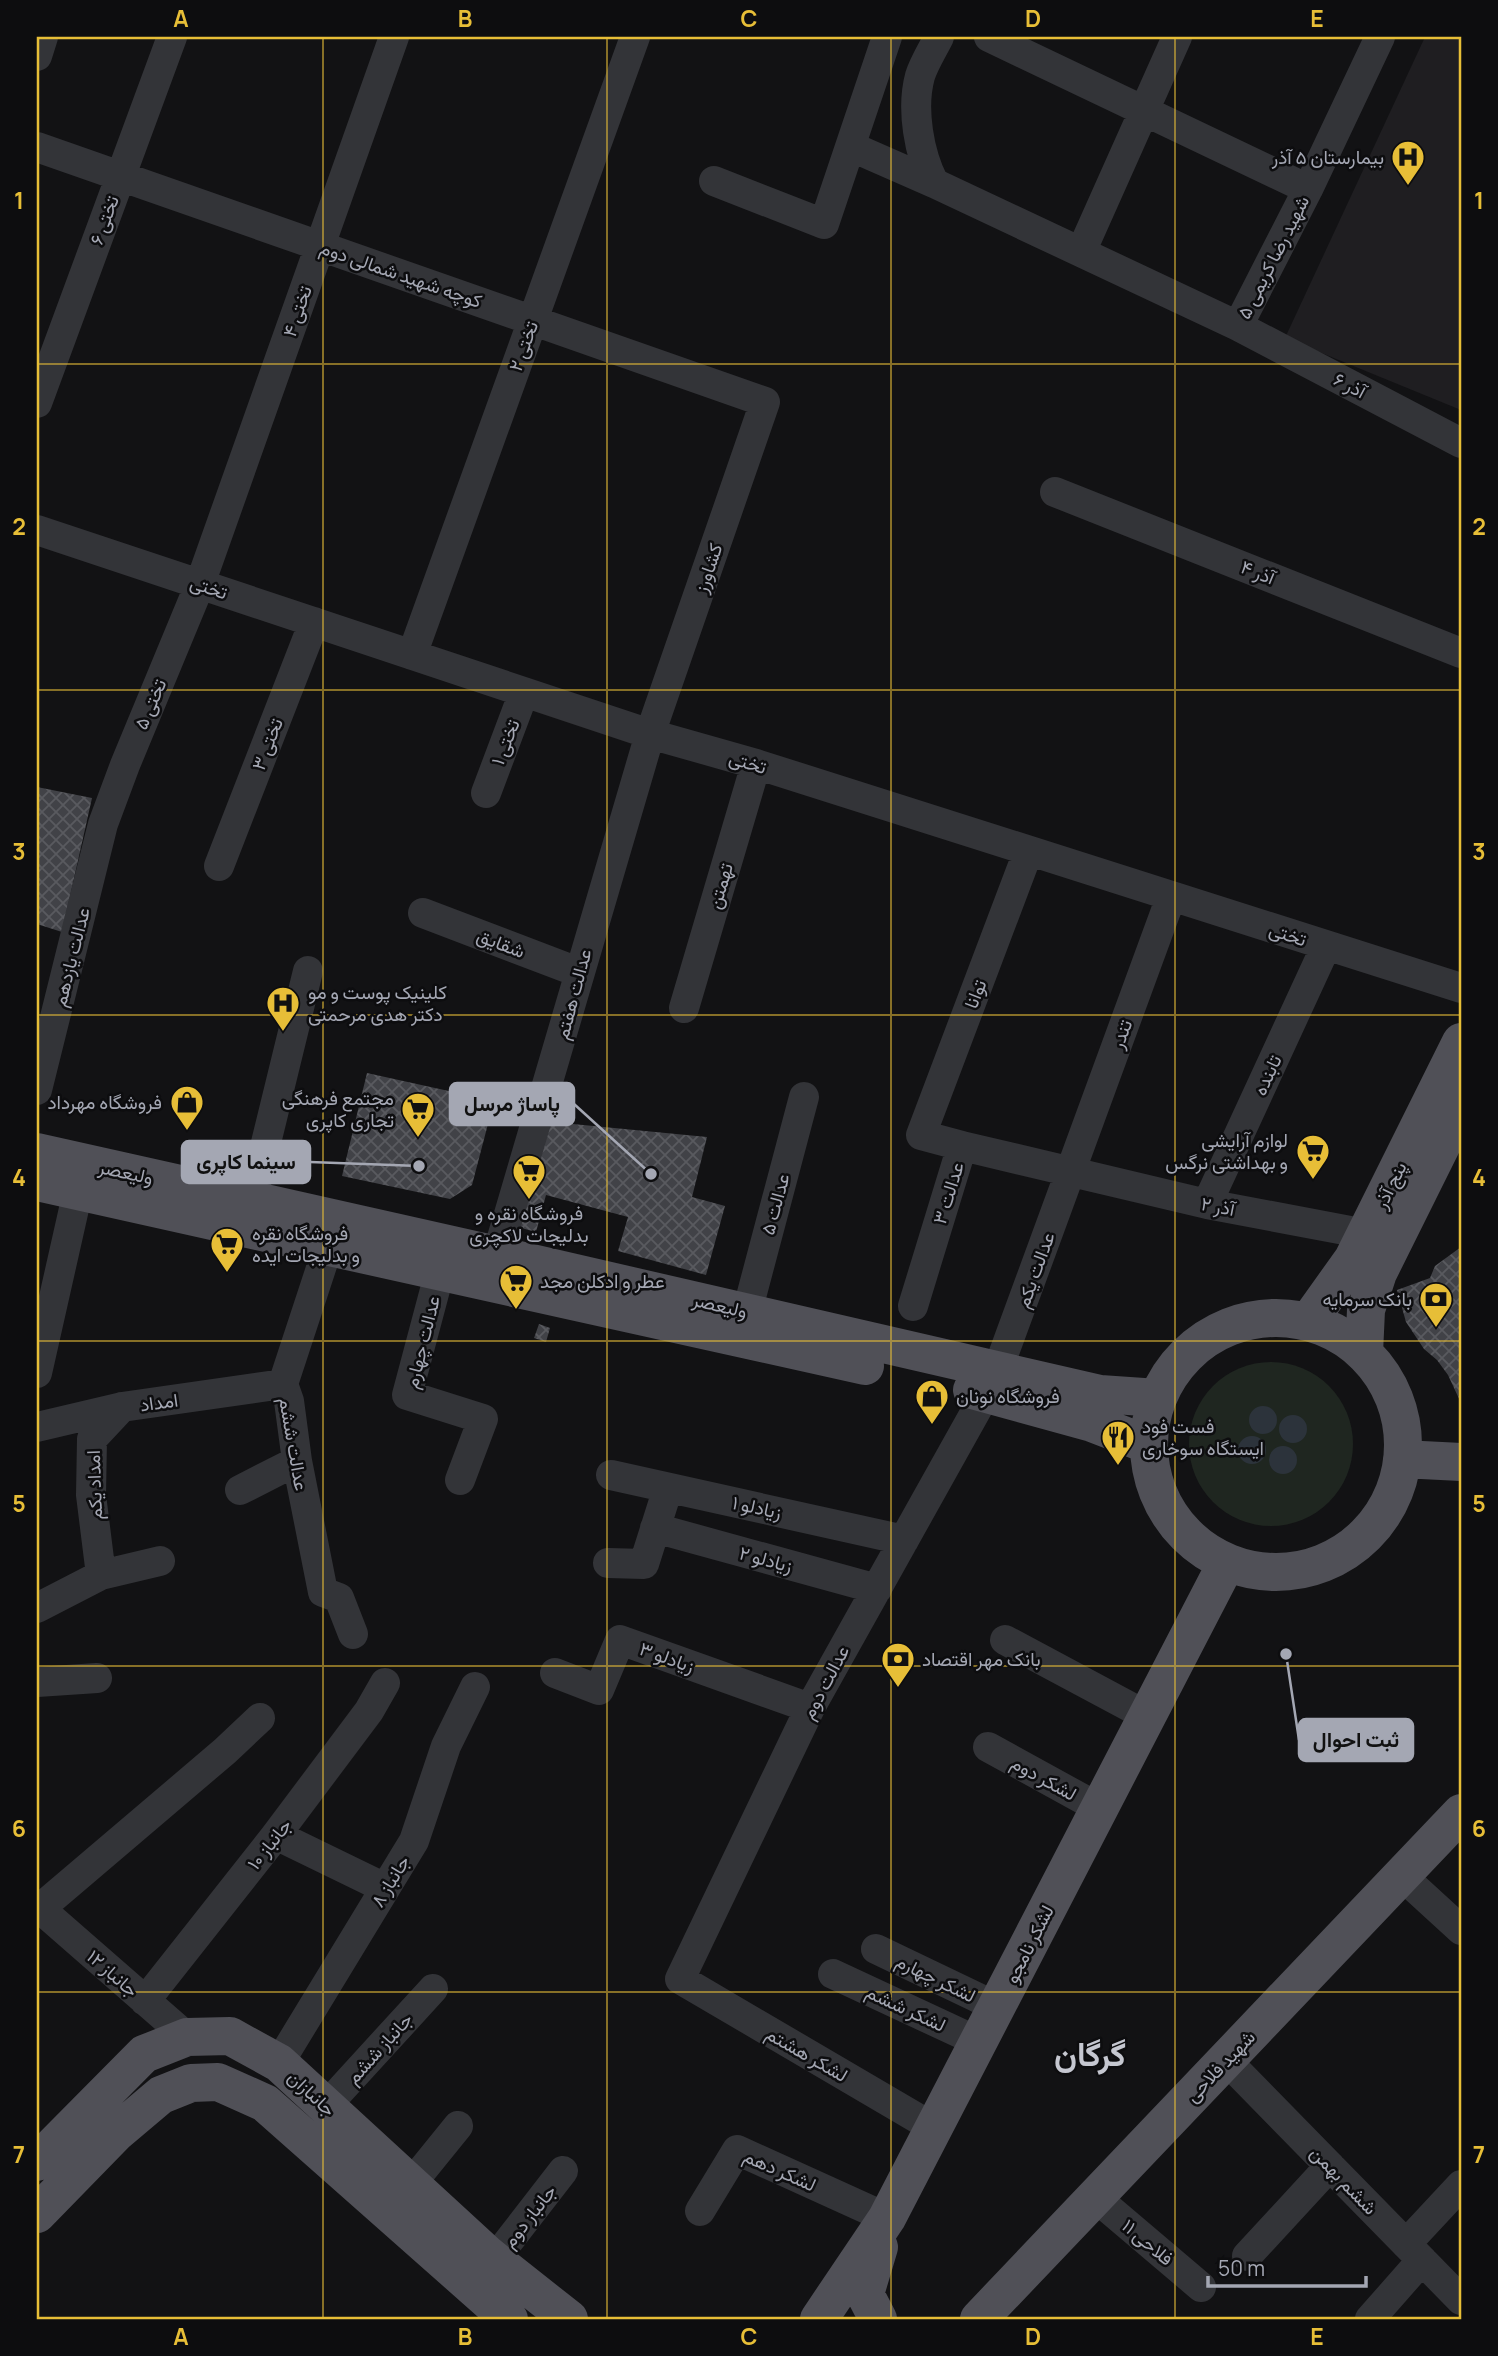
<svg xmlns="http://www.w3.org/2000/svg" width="1498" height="2356" viewBox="0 0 1498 2356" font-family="Manrope,Vazirmatn,sans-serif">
<defs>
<pattern id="building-cross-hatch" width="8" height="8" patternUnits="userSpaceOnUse" patternTransform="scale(1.75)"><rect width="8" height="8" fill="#414247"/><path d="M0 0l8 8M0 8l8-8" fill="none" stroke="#595a5f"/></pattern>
</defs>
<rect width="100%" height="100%" fill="#121214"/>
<path fill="#1f1e21" d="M1425 37H1461V410L1285 338Z"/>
<path fill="#1f2620" d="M1189 1444a82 82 0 1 1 164 0a82 82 0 1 1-164 0Z"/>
<path fill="#2c333b" d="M1249 1420a14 14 0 1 1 28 0a14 14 0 1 1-28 0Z
M1279 1429a14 14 0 1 1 28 0a14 14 0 1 1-28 0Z
M1238 1450a14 14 0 1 1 28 0a14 14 0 1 1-28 0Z
M1269 1460a14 14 0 1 1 28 0a14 14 0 1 1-28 0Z"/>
<path fill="url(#building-cross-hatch)" d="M37 787 92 798 62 932 37 924Z
M367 1073 494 1101 472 1185 450 1199 342 1176Z
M542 1121 707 1137 692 1197 725 1206 706 1275 618 1251 628 1217 546 1195 536 1232 514 1226Z
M1461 1247V1403L1448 1375 1437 1360 1424 1349 1406 1322 1397 1290 1430 1278 1435 1266Z
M539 1324 550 1328 546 1342 534 1338Z"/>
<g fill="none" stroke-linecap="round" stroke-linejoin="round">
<path stroke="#333438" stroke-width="30" d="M939 37C933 49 924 63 920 76 911 109 919 154 934 183L1238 326 1461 443
M989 37 1308 189
M37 56 43 37
M37 147 765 402 650 734 497 1255
M852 147 934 183
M714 181 824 224 887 37
M1081 252 1177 37
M1238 326 1308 189 1380 37
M37 403 172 37
M1055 492 1461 653
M37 530 650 734 756 764 1461 988
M412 655 635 37
M486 793 524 692
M219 866 314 622
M423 913 578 972
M684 1008 756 764
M37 1090 103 824 125 765 200 584 394 37
M962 1146 921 1135 1028 852
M252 1200 308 971
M1207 1204 1326 946
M328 1247 283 1384 289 1401 297 1461 323 1592 339 1598 353 1634
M440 1271 407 1395 483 1419 460 1480
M913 1306 962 1146 1207 1204 1366 1234
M747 1312 804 1097
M998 1369 1171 897
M37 1373 78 1191
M37 1427 122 1407 283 1384
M611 1475 904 1540
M240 1490 297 1461
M655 1528 877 1589
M608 1563 644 1564 668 1488
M101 1575 91 1495 92 1439 122 1407
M37 1608 101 1575 160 1561
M1005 1640 1147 1716
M555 1673 599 1690 620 1640 810 1708
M37 1682 97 1678
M988 1747 1099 1808
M276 1835 385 1888
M1402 1876 1461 1930
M37 1906 187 2037
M37 1911 225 1751 260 1718
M876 1949 997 2007
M833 1974 979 2042
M145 2001 276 1835 369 1711 385 1683
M1226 2060 1461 2300
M279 2063 414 1841 446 1746 475 1687
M326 2106 433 1989
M934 2128 680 1979 810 1708 986 1393
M411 2184 458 2126
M1095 2197 1201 2287
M700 2211 737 2150 887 2218
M1406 2244 1461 2185
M1247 2256 1330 2166
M494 2260 563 2171
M1370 2319 1422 2260"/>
<path stroke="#505057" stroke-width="38" d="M37 1152 497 1255 1100 1394 1158 1398
M37 1182 865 1366
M1149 1445a127 127 0 1 1 254 0a127 127 0 1 1-254 0Z
M1308 1322 1353 1259 1461 1042
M1364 1353 1366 1310 1378 1273 1461 1106
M972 1390 1092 1423 1149 1445
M1402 1459 1461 1462
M37 2162 144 2054 187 2037 230 2036 279 2063 488 2255 569 2319
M37 2214 116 2133 161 2095 191 2083 218 2082 265 2103 509 2319
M819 2319 887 2218 1227 1562
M878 2319 865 2294 879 2247
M979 2319 1461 1813"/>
</g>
<path fill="none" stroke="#e7be37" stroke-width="2" stroke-opacity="0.55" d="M323 37V2319M607 37V2319M891 37V2319M1175 37V2319M37 364H1461M37 690H1461M37 1015H1461M37 1341H1461M37 1666H1461M37 1992H1461"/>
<defs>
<symbol id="hospital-pin" viewBox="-11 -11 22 30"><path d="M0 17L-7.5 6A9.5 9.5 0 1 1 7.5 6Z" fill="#e7be37" stroke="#0d0d0f"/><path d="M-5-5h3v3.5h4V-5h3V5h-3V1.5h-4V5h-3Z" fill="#111"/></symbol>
<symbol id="shop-pin" viewBox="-11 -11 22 30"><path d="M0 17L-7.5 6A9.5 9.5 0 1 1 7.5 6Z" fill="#e7be37" stroke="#0d0d0f"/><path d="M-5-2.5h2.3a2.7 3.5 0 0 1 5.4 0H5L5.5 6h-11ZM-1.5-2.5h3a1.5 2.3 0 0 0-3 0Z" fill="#111"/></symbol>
<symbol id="supermarket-pin" viewBox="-11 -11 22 30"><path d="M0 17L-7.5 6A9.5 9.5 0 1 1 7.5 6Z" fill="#e7be37" stroke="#0d0d0f"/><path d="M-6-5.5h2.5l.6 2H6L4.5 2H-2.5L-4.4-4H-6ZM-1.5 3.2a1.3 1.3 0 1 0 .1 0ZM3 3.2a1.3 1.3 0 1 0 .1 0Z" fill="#111"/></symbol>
<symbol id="bank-pin" viewBox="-11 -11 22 30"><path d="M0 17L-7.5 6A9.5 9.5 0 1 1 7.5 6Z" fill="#e7be37" stroke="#0d0d0f"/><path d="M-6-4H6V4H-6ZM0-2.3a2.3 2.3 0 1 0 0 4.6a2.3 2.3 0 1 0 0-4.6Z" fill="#111"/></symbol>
<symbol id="restaurant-pin" viewBox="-11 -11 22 30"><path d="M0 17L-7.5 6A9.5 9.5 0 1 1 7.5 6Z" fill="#e7be37" stroke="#0d0d0f"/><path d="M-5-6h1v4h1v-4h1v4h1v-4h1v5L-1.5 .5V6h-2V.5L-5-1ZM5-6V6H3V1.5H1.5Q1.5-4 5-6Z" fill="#111"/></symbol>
</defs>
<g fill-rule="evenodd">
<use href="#hospital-pin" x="1389" y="138" width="38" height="52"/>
<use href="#hospital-pin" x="264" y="984" width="38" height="52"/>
<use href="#shop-pin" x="168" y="1083" width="38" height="52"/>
<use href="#supermarket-pin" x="399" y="1090" width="38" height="52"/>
<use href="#supermarket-pin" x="1294" y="1132" width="38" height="52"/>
<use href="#supermarket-pin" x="510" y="1152" width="38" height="52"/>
<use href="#supermarket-pin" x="208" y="1225" width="38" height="52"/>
<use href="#supermarket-pin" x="497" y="1262" width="38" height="52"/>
<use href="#bank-pin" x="1417" y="1280" width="38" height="52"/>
<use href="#shop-pin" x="913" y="1377" width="38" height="52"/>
<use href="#restaurant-pin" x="1099" y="1418" width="38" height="52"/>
<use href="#bank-pin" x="879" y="1640" width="38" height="52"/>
</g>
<g text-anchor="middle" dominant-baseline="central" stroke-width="5" stroke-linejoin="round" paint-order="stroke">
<g font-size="19" fill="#a4a7b3" stroke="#0d0d0f" text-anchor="start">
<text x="1384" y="157" text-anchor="end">بیمارستان ۵ آذر</text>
<text x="308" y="992">کلینیک پوست و مو<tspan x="308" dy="22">دکتر هدی مرحمتی</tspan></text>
<text x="394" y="1098" text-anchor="end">مجتمع فرهنگی<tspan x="394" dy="22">تجاری کاپری</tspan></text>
<text x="162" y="1102" text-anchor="end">فروشگاه مهرداد</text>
<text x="1288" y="1140" text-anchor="end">لوازم آرایشی<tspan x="1288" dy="22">و بهداشتی نرگس</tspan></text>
<text x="529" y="1213" text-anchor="middle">فروشگاه نقره و<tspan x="529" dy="22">بدلیجات لاکچری</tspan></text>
<text x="252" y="1233">فروشگاه نقره<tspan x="252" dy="22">و بدلیجات ایده</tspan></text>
<text x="540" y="1281">عطر و ادکلن مجد</text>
<text x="1412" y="1299" text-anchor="end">بانک سرمایه</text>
<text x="956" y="1396">فروشگاه نونان</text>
<text x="1142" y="1426">فست فود<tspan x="1142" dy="22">ایستگاه سوخاری</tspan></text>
<text x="922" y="1659">بانک مهر اقتصاد</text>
</g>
<g font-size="19" fill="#a4a7b3" stroke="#0d0d0f">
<text transform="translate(104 220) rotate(-70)">تختی ۶</text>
<text transform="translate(1273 257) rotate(-63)">شهید رضا کریمی ۵</text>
<text transform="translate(401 274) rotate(19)">کوچه شهید شمالی دوم</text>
<text transform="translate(297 311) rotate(-71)">تختی ۴</text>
<text transform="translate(523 346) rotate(-70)">تختی ۲</text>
<text transform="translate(1350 385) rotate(28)">آذر ۶</text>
<text transform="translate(708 568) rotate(-71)">کشاورز</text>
<text transform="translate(1258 572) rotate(22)">آذر ۴</text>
<text transform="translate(209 587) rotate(18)">تختی</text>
<text transform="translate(150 704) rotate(-67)">۵ تختی</text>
<text transform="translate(505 742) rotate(-69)">۱ تختی</text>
<text transform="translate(267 744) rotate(-69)">تختی ۳</text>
<text transform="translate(748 762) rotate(17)">تختی</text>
<text transform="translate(720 886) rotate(-74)">تهمتن</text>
<text transform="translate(1288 934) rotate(18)">تختی</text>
<text transform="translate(501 943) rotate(21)">شقایق</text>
<text transform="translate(71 957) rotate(-76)">عدالت یازدهم</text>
<text transform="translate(573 994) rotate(-75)">عدالت هفتم</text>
<text transform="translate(975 994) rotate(-69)">توانا</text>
<text transform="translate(1121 1034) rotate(-70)">تندر</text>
<text transform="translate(1267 1075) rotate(-65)">تابنده</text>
<text transform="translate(126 1172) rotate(12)">ولیعصر</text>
<text transform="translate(1390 1185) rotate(-64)">پنج آذر</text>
<text transform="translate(948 1193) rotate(-73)">عدالت ۳</text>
<text transform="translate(775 1204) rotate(-75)">عدالت ۵</text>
<text transform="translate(1218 1206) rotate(11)">۲ آذر</text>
<text transform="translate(1035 1270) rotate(-70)">عدالت یکم</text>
<text transform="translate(720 1305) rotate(13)">ولیعصر</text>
<text transform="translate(422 1342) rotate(-76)">عدالت چهارم</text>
<text transform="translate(159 1402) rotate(-8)">امداد</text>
<text transform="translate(294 1444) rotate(80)">عدالت ششم</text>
<text transform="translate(94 1485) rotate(-92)">امداد یکم</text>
<text transform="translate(757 1507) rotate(12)">زیادلو ۱</text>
<text transform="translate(766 1559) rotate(15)">زیادلو ۲</text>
<text transform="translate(667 1657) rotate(20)">زیادلو ۳</text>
<text transform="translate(825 1682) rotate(-62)">عدالت دوم</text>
<text transform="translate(1044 1778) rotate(29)">لشکر دوم</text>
<text transform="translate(269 1844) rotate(-52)">۱۰ جانباز</text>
<text transform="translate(390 1881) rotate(-59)">جانباز ۸</text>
<text transform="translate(1029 1944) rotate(-63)">لشکر نامجو</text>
<text transform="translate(113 1973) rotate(41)">۱۲ جانباز</text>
<text transform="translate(936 1978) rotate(26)">لشکر چهارم</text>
<text transform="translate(906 2008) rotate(25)">لشکر ششم</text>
<text transform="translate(379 2048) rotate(-48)">جانباز ششم</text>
<text transform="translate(807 2054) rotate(30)">لشکر هشتم</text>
<text transform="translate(1220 2066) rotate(-46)">شهید فلاحی</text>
<text transform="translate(312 2093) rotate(43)">جانبازان</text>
<text transform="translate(780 2170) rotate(24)">لشکر دهم</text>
<text transform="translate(1344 2180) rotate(46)">ششم بهمن</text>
<text transform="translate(529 2216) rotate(-52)">جانباز دوم</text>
<text transform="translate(1148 2242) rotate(40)">۱۱ فلاحی</text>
</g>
<g font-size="33" font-weight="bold" fill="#c5c7d0" stroke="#0d0d0f">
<text x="1090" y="2053">گرگان</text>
</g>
</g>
<path fill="none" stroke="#a4a7b3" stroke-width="2.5" d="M651 1174L574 1104M419 1166L310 1162M1286 1654L1299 1740"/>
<g fill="#a4a7b3" stroke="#0d0d0f" stroke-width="2.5">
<circle cx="651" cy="1174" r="7"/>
<circle cx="419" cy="1166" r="7"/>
<circle cx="1286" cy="1654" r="7"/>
</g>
<g fill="#a4a7b3" stroke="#a4a7b3" stroke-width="2.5">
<rect x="450" y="1083" width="124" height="42" rx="7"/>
<rect x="182" y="1141" width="128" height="42" rx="7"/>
<rect x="1299" y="1719" width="114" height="42" rx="7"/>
</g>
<g font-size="21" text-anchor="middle" font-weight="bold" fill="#111">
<text x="512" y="1111">پاساژ مرسل</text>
<text x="246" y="1169">سینما کاپری</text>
<text x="1356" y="1747">ثبت احوال</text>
</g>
<rect width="1498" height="2356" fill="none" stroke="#0d0d0f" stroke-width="77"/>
<path d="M1208 2276v10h158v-10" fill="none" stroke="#a4a7b3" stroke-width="3.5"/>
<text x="1218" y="2276" font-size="21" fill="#a4a7b3" stroke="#0d0d0f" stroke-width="5" paint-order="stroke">50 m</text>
<rect x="38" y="38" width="1422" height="2280" fill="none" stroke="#e7be37" stroke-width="2.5"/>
<g font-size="23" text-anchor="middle" font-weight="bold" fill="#e7be37">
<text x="181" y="27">A</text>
<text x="465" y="27">B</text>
<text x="749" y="27">C</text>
<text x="1033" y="27">D</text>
<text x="1317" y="27">E</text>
<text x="19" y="209">1</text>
<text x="1479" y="209">1</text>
<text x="19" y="535">2</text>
<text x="1479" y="535">2</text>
<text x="19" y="860">3</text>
<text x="1479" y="860">3</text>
<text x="19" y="1186">4</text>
<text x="1479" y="1186">4</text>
<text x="19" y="1512">5</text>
<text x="1479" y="1512">5</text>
<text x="19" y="1837">6</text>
<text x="1479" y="1837">6</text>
<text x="19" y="2163">7</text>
<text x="1479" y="2163">7</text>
<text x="181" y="2345">A</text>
<text x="465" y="2345">B</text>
<text x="749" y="2345">C</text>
<text x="1033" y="2345">D</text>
<text x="1317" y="2345">E</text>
</g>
</svg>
